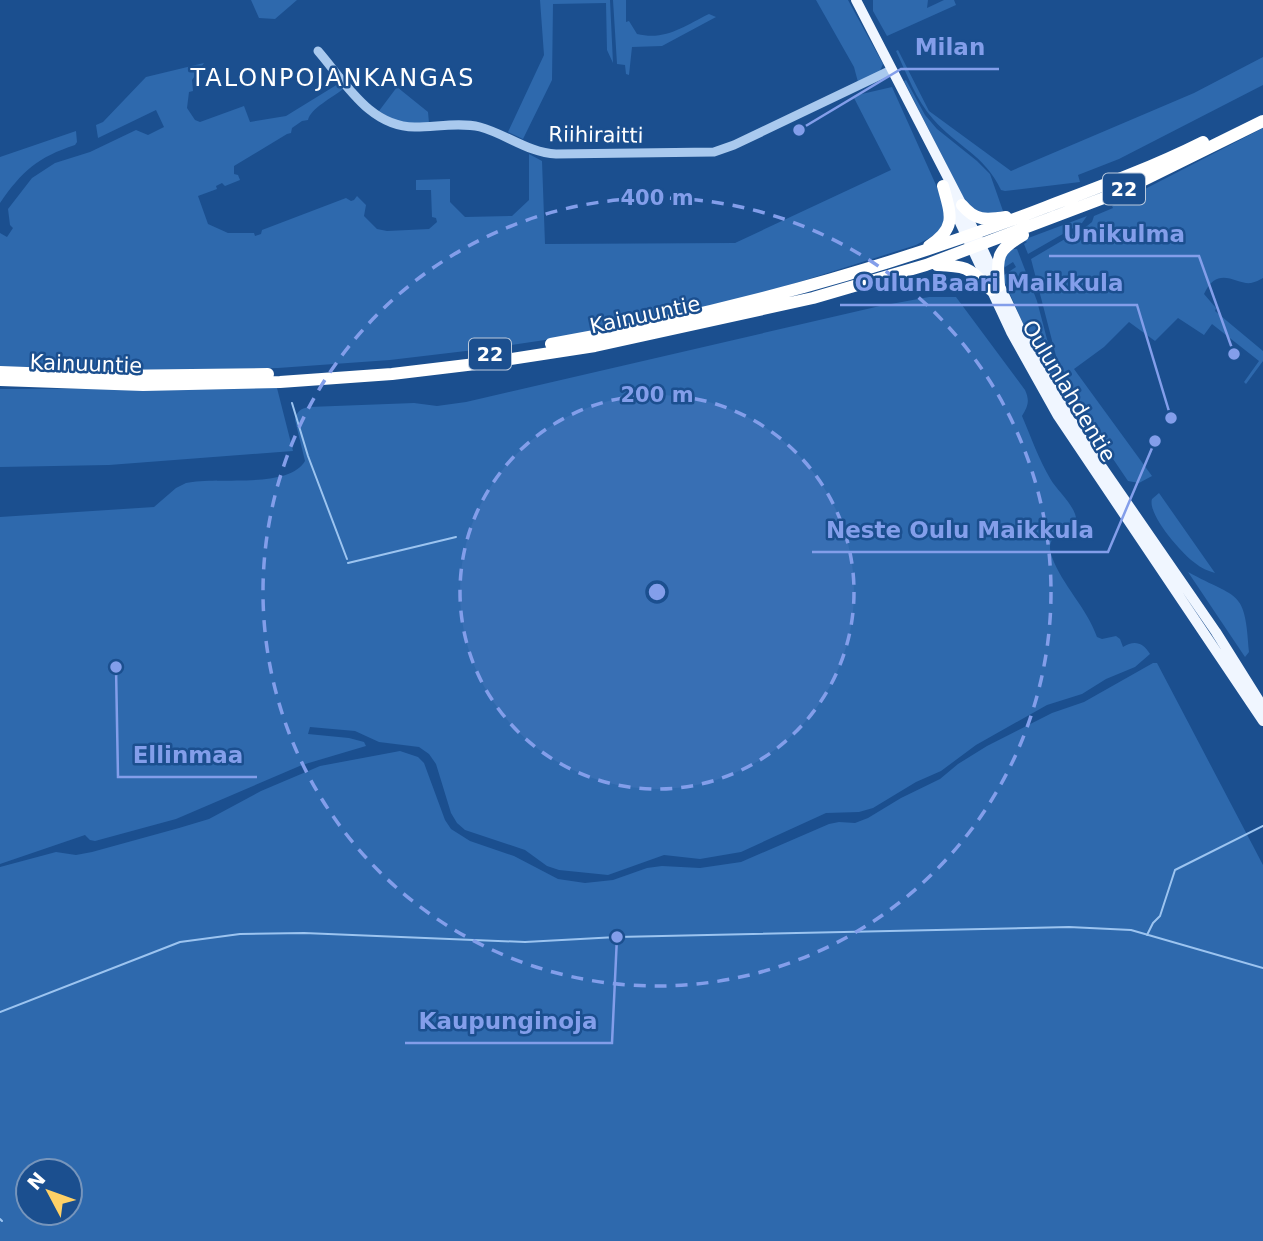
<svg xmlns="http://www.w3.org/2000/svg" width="1263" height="1241" viewBox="0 0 1263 1241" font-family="'DejaVu Sans',sans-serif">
<rect width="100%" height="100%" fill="#1b4f8f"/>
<path fill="#2e69ad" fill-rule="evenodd" d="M251 0H297L275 19 259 18Z
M540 0H610L613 63 607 50 606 3 553 4 552 80 523 139 508 132 544 55Z
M613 0H626V22L629 21 637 34C666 41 684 26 709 14L716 17 662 46 632 47 629 75 626 74 625 65 617 64Z
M816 0H848L883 64 880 71 858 82 854 67Z
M873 0H928L927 8 944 0H954L956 5 887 36 873 11Z
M898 50 929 111 1011 171 1194 93 1263 57V85L1119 159 1078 175 1080 182 1005 191 1001 190C984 154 957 147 933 119 916 100 907 74 896 51Z
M204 63 192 80 193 91 189 92 187 108 195 120 200 122 244 106 250 122 286 116 338 84 343 89C332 98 311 108 308 120L302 121 292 128 291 133 287 134 234 166V174L238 175 240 180 225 186 222 183 216 186 217 189 198 196 208 224 228 233H254L255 236 261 234 262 230 346 198 351 201 354 200 357 196 366 205 364 216 377 229 387 231 429 229 437 222 436 218 432 217 431 190H416V180L450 179V202L465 217 512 216 529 200V154L542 161 545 244 735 243 891 170 853 96 892 87 945 205C949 229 936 235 916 245L749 298 592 333 491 348 390 360 278 368 159 372 0 367V233L7 237 13 228 10 225 8 209 32 178 55 163 90 152 136 130 148 135 164 127 156 110 98 138 96 125 103 122 146 77Z
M906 80 925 115 937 129 977 161 990 174 1003 211 987 215 968 207 904 81Z
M397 87 428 112 429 123H398L379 111Z
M1263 128V278C1259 280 1256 282 1251 283 1236 285 1218 264 1204 294L1216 308 1215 311 1263 351V361L1246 384 1244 382 1259 361 1212 324 1204 335 1178 318 1155 341 1129 322 1104 347 1074 369 1152 476 1139 483 1128 481 1088 422 1056 356 1031 259 1087 226 1092 222 1094 216 1113 208 1112 206Z
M76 131 77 142 75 145C38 157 22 171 0 203V157Z
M1087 216 1082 223 1028 254 1024 244 1027 242 1023 240Z
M1014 245 1013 249H1017L1037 301 1053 362 1081 421C1052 399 1021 316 1004 281V275L1016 267 1013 262 1002 269V257Z
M929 297H956L1025 390C1030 401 1028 406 1022 416 1031 437 1039 460 1051 480 1057 490 1078 509 1076 521 1072 536 1042 530 1052 557 1062 585 1087 608 1097 637L1102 639 1116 636 1120 639 1123 647C1134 640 1143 642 1150 654L1135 667 1106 679 1082 694 1047 705 976 745 941 771 916 782 873 808 859 812 826 813 741 852 700 859 664 855 608 875 559 870 547 866 525 850 465 830 457 823 451 813 436 764 429 754 419 747 379 742 355 731 310 727 308 734 349 738 364 742 366 746 302 765 176 819 95 841 90 840 85 835 0 864V517L154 507 176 488 186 483C216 476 288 490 305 461L295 420C297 411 300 409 309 407L414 403 437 406 466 402 880 306Z
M277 388 293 451 109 465 0 467V389Z
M1159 493 1215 573C1208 571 1201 568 1195 563 1182 554 1147 514 1152 499Z
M1188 572C1239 600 1245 588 1249 652L1245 657Z
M1153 663H1157L1263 865V1241H0V867L56 852 76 855 92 852 179 828 209 819 261 791 320 766 400 751 418 757 424 763 445 820 451 829 470 841 514 856 558 879 585 883 613 880 647 868 662 866 700 868 741 862 829 824 839 822 855 823 868 818 901 798 940 779 958 764 987 746 1052 713 1084 702ZM70 1171V1213H28V1171Z"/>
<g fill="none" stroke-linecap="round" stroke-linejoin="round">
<path stroke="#9cc4f0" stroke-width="2" d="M292 403 308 456 347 559
M348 563 456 537
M1147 935 1153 923 1160 916 1175 870 1263 826
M0 1012 180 942 240 934 304 933 525 942 617 937 1069 927 1131 930 1263 968
M0 1219 2 1221"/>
<path stroke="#a9c9ee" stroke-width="9" d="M318 51C345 82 370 128 416 127 436 127 460 122 480 127 506 134 529 153 556 154L714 152 734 145 891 70"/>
<path stroke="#f0f6ff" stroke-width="10" d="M856 0 962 205 1022 333 1055 394 1082 438 1216 632 1263 707
M949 199 1011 332 1058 416 1263 721"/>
<path stroke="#fff" stroke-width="12" d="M962 205C975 221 986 220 1006 217
M929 246C957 228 951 215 943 186
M937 265C969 266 968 268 991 290
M999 286C997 256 996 251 1023 235
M551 344C720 314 886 269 1046 207 1099 187 1153 167 1203 142
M0 372 106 376 268 374
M0 380 143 385 280 382 392 374 492 362 595 346 813 298 926 265 1117 193 1263 121"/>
</g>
<circle cx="657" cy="592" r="197" fill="#839eea" fill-opacity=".12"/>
<g fill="none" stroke="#839eea" stroke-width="3.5" stroke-dasharray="12 9">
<circle cx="657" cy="592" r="197"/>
<circle cx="657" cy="592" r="394"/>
</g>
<g text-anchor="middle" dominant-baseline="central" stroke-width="5" stroke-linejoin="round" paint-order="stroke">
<g fill="#1b4f8f" stroke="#bbcadd" stroke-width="2">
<rect x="1103" y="173.5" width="42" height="31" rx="5"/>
<rect x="469" y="338.5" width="42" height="31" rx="5"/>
</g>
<g font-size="19" font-weight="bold" fill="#fff">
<text x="1124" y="189">22</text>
<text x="490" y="354">22</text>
</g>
<g font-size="21" fill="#fff" stroke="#1b4f8f">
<text transform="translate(596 135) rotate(1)">Riihiraitti</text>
<text transform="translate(645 315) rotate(-12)">Kainuuntie</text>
<text transform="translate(86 364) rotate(2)">Kainuuntie</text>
<text transform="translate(1069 391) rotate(59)">Oulunlahdentie</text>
</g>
<g font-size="24" letter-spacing="2" fill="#fff" stroke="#1b4f8f">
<text x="333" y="78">TALONPOJANKANGAS</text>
</g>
</g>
<circle cx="657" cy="592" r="10" fill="#839eea" stroke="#1b4f8f" stroke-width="3.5"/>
<g font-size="21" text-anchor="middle" font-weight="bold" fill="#839eea" stroke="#1b4f8f" stroke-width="5" stroke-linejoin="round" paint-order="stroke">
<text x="657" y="205">400 m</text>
<text x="657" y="402">200 m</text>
</g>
<path fill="none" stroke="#839eea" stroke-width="2.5" d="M799 130L901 69H999M1234 354L1199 256H1049M1171 418L1137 305H840M1155 441L1108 552H812M116 667L118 777H257M617 937L612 1043H405"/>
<g fill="#839eea" stroke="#1b4f8f" stroke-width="2.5">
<circle cx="799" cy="130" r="7"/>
<circle cx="1234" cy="354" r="7"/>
<circle cx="1171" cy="418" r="7"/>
<circle cx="1155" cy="441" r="7"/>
<circle cx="116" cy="667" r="7"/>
<circle cx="617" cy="937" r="7"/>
</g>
<g font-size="23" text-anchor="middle" font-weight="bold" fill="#839eea" stroke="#1b4f8f" stroke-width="5" stroke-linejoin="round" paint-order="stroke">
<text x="950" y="55">Milan</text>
<text x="1124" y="242">Unikulma</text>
<text x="989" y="291">OulunBaari Maikkula</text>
<text x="960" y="538">Neste Oulu Maikkula</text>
<text x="188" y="763">Ellinmaa</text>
<text x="508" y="1029">Kaupunginoja</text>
</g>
<g transform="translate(49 1192) rotate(311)"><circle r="33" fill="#1b4f8f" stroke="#7695bc" stroke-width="2"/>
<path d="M0-5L12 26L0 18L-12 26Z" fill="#ffd166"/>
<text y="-10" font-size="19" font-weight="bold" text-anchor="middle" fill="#ffffff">N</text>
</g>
</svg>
